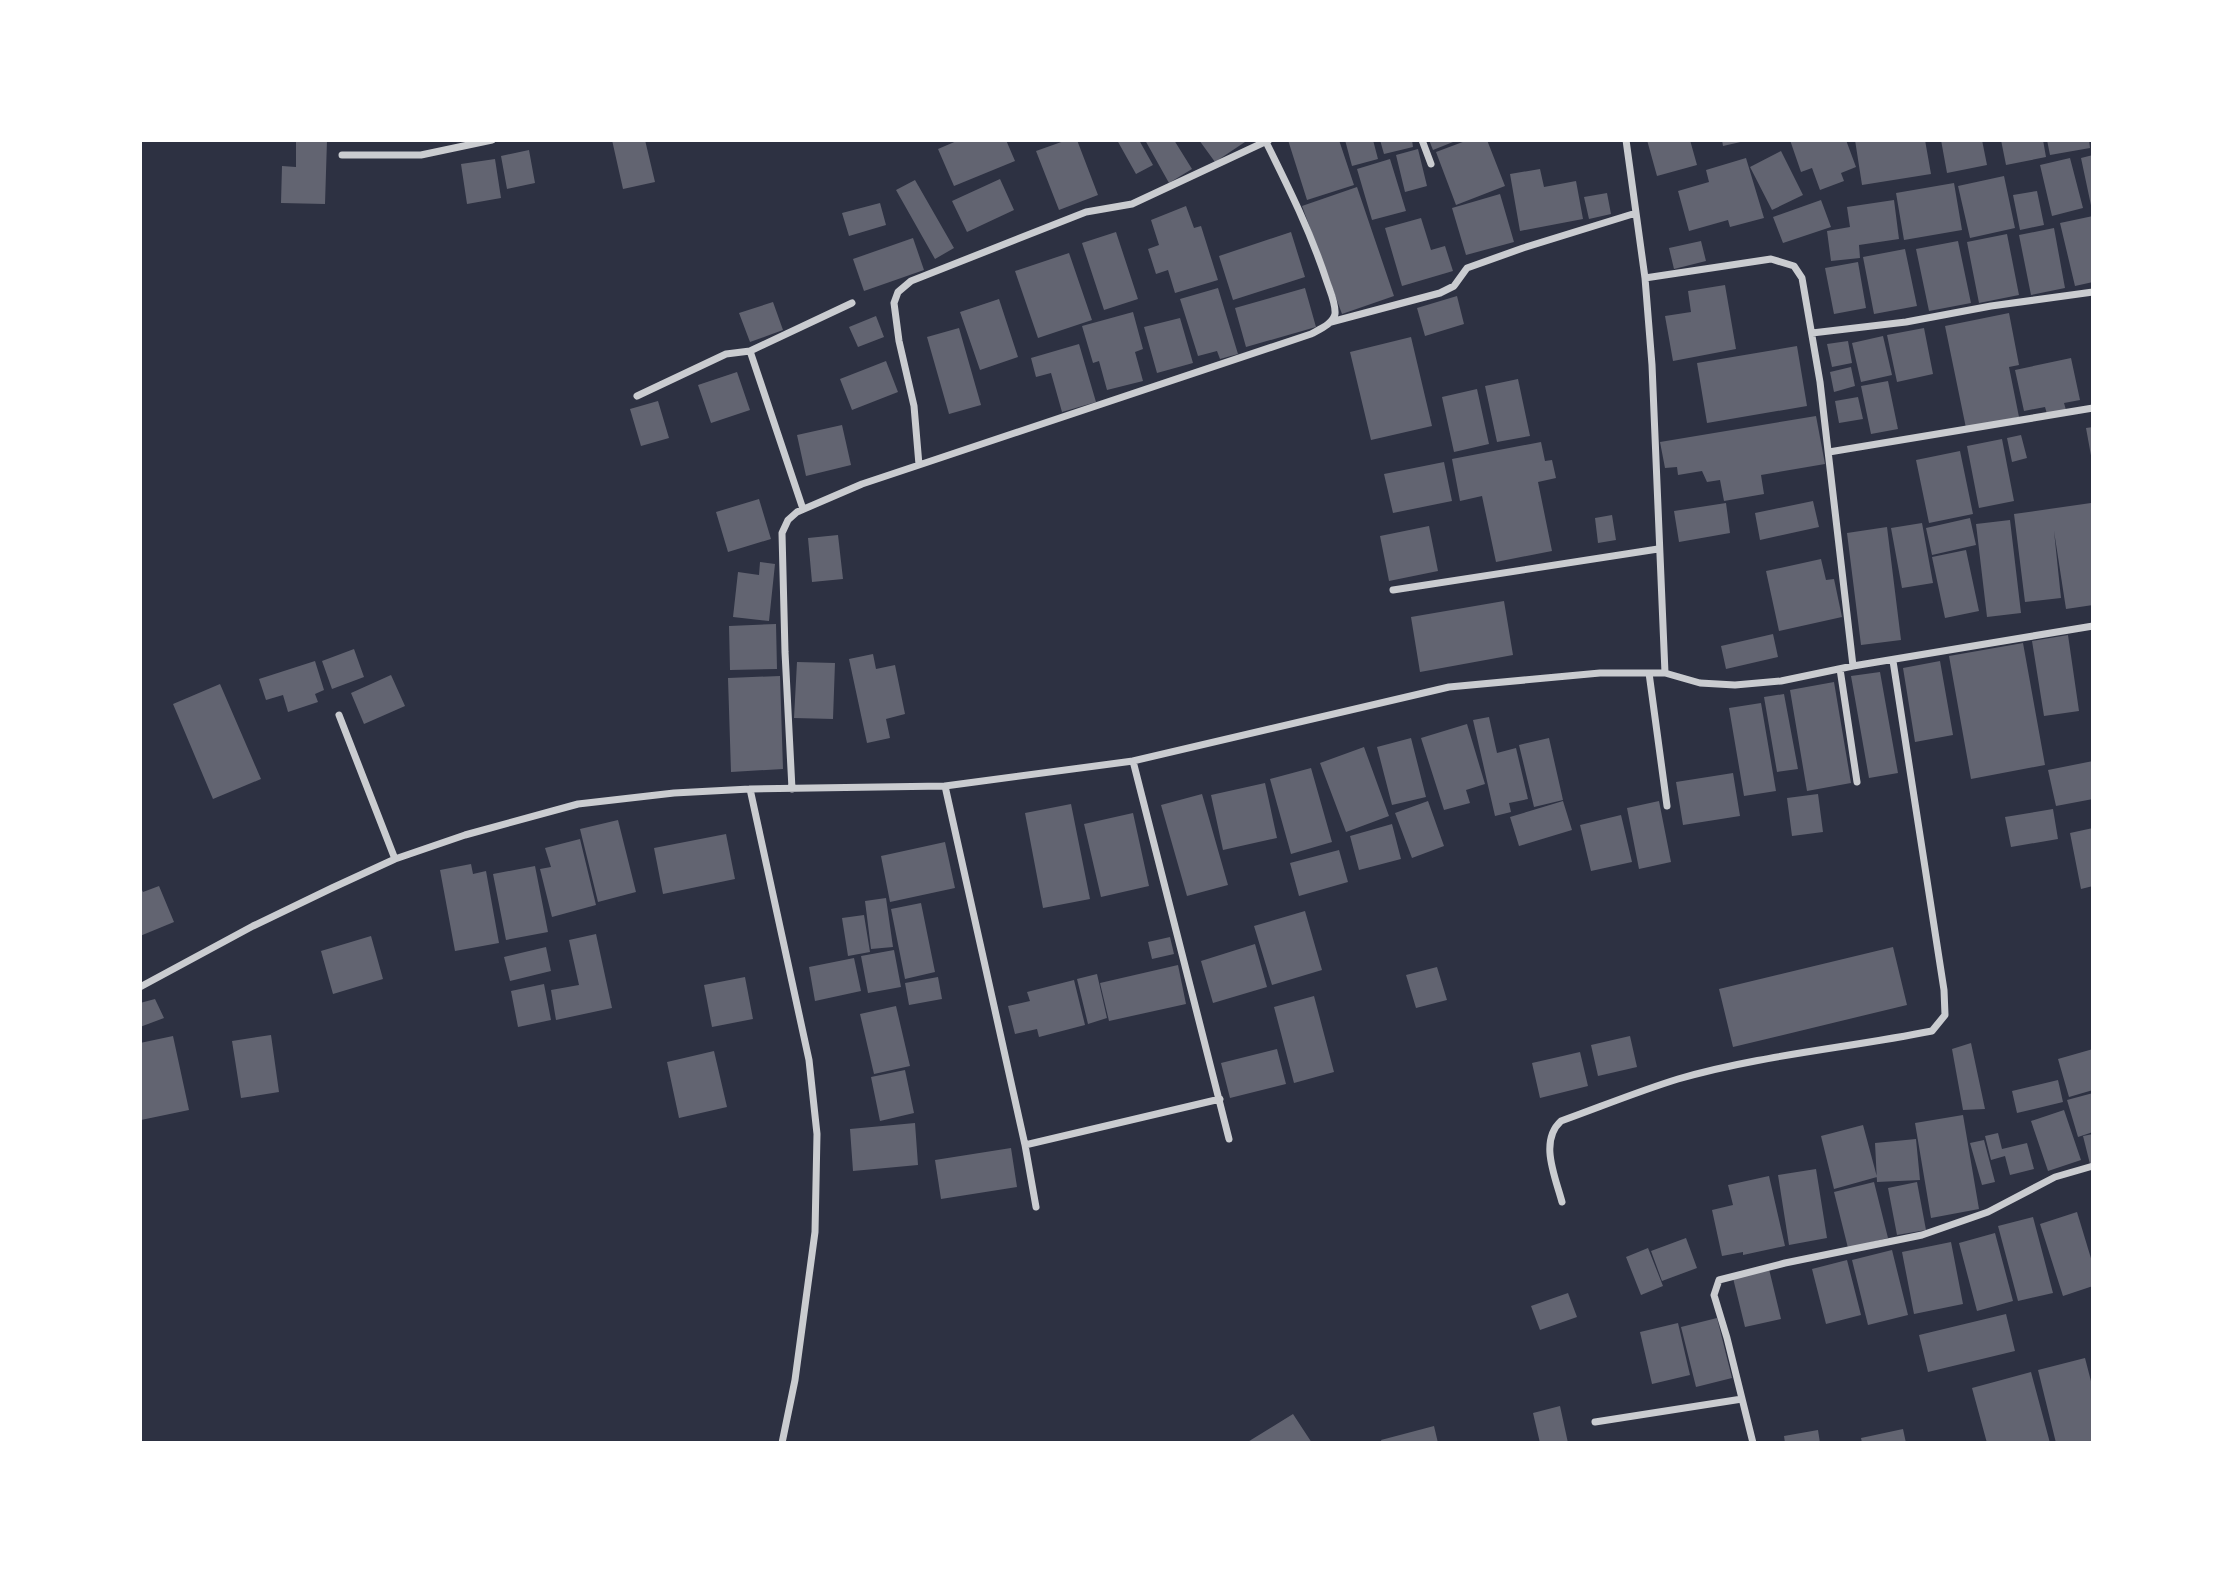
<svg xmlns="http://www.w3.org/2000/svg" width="2233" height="1583" viewBox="0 0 2233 1583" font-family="Merriweather,serif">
<rect width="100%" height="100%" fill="#2d3142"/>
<path fill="#626471" d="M296 140H327L325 204 281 203 282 166 296 167Z
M612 140H645L655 182 623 189Z
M959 140H1006L1015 161 954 186 938 149Z
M1067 140H1077L1098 195 1059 210 1036 151Z
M1117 140H1139L1153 165 1136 174Z
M1145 140H1174L1192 169 1169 183Z
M1199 140H1243L1245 142 1215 162Z
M1288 140H1339L1354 185 1307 200Z
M1345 140H1373L1378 159 1352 166Z
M1380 140H1412L1413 147 1384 154Z
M1429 140H1458L1433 150Z
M1468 140H1487L1505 186 1456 205 1436 152Z
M1647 140H1690L1697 165 1657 176Z
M1722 140H1745V141L1723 146Z
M1790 140H1846L1856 167 1841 173 1844 181 1820 190 1812 168 1801 172Z
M1855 140H1925L1931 174 1862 185Z
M1941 140H1982L1987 165 1947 173Z
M2001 140H2043L2046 157 2006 165Z
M2047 140H2089L2090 148 2050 155Z
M1418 149 1427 186 1405 192 1396 155Z
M529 150 535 183 507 189 501 156Z
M1781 151 1803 195 1772 210 1750 167Z
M2093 155V210H2092L2081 158Z
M1746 158 1764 218 1730 227 1728 220 1689 231 1678 191 1709 182 1706 170Z
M2070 158 2083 208 2052 216 2040 165Z
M495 159 501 198 467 204 461 164Z
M1390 159 1406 211 1372 220 1357 169Z
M1540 169 1544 187 1576 181 1583 219 1520 231 1510 174Z
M2004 176 2015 228 1970 238 1958 186Z
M1000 179 1014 210 967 232 952 201Z
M915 180 954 248 935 259 896 190Z
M1954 183 1962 230 1904 240 1896 193Z
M1357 187 1394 296 1342 314 1302 206Z
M2037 191 2044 225 2020 230 2013 195Z
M1607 193 1611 214 1589 219 1584 197Z
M1500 194 1514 242 1466 255 1452 208Z
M1821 200 1831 227 1783 243 1773 217Z
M1894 200 1899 239 1859 245 1860 258 1831 261 1827 231 1850 227 1847 207Z
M880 203 886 225 849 236 842 213Z
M1186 206 1194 228 1201 226 1218 280 1175 293 1168 270 1156 274 1148 249 1159 245 1151 220Z
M2093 216V282L2075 286 2060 223Z
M1421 218 1431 250 1445 246 1453 271 1402 286 1385 228Z
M2054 228 2065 288 2031 295 2019 235Z
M1116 232 1138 299 1104 310 1082 243Z
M1291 232 1305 277 1233 300 1219 256Z
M2007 234 2019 295 1979 303 1967 242Z
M913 238 924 270 864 291 853 259Z
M1701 241 1706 261 1674 269 1669 248Z
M1958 241 1971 303 1929 311 1916 249Z
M1905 249 1917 306 1874 314 1863 257Z
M1069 253 1092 320 1038 338 1015 271Z
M1858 262 1866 308 1834 314 1825 268Z
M1725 285 1736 349 1673 361 1665 316 1691 312 1688 291Z
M1218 288 1238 354 1220 359 1217 351 1198 356 1180 299Z
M1305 288 1316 327 1246 347 1235 308Z
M1457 296 1464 324 1425 336 1417 308Z
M999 299 1018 357 980 370 960 312Z
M773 302 783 330 750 342 739 313Z
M1133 312 1143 349 1135 352 1143 381 1107 390 1099 361 1093 363 1082 326Z
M2009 313 2019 365 2009 367 2019 417 1966 428 1945 326Z
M876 316 884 337 858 347 849 327Z
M1180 318 1193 363 1157 373 1144 327Z
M959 328 981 405 949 414 927 337Z
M1924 328 1933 374 1897 382 1887 335Z
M1883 336 1892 375 1861 382 1852 343Z
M1411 337 1432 426 1371 440 1350 352Z
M1848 341 1852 363 1832 367 1827 344Z
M1079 344 1096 402 1062 412 1051 373 1036 377 1031 358Z
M1797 346 1807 406 1707 423 1697 363Z
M2071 358 2080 400 2064 403 2066 410 2047 414 2045 407 2024 411 2015 370Z
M886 361 898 392 852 410 840 379Z
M1851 367 1855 386 1834 392 1830 372Z
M737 372 750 410 711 423 698 385Z
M1518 379 1530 436 1497 442 1485 386Z
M1888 381 1898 429 1871 434 1861 386Z
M1477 389 1489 444 1454 452 1442 397Z
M1858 397 1863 419 1839 423 1835 401Z
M658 401 669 438 641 446 630 409Z
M1816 416 1825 464 1761 475 1764 494 1724 501 1720 480 1707 482 1702 471 1678 475 1677 467 1665 468 1660 442Z
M842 425 851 465 806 476 797 435Z
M2093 427V461H2092L2086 428Z
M2021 435 2027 458 2012 462 2007 438Z
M2002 439 2014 501 1979 508 1967 446Z
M1541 442 1545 461 1552 460 1556 478 1538 482 1552 551 1496 562 1482 496 1460 501 1452 459Z
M1960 451 1973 514 1929 523 1916 460Z
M1444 462 1452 501 1393 513 1384 474Z
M759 499 771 539 728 552 716 512Z
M1813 501 1819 527 1760 540 1755 513Z
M1726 503 1730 533 1679 542 1674 511Z
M2091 503 2093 605 2066 609 2054 531 2061 598 2025 602 2014 514Z
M1612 515 1616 540 1598 543 1595 518Z
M1970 518 1976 545 1932 555 1926 528Z
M2010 520 2021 613 1987 617 1976 524Z
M1922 523 1933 583 1902 588 1891 528Z
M1429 526 1438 571 1389 581 1380 536Z
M1887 527 1901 640 1861 645 1847 533Z
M838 535 843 579 812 582 808 538Z
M1966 550 1979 611 1945 618 1932 557Z
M1821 559 1826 580 1834 579 1842 617 1779 631 1766 571Z
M760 562 775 564 769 621 733 617 738 572 759 575Z
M1504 601 1513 655 1420 672 1411 617Z
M776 624 777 669 730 670 729 626Z
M1773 634 1778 657 1726 669 1721 646Z
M2068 635 2079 711 2044 716 2032 641Z
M2023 643 2045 765 1971 779 1949 656Z
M354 649 364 677 332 689 322 661Z
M873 654 876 669 895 665 905 714 886 719 890 738 867 743 849 659Z
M315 661 324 690 315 694 318 702 288 712 283 695 266 700 259 679Z
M1940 661 1953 735 1915 742 1903 668Z
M797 662 835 663 833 719 794 718Z
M1880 672 1898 773 1869 778 1851 676Z
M391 675 405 706 364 724 351 693Z
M780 676 783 769 731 772 728 678Z
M1834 682 1851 783 1807 791 1790 690Z
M220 684 261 779 213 799 173 704Z
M1784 694 1798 769 1777 772 1764 697Z
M1761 703 1776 791 1744 796 1729 708Z
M1489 717 1497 753 1516 748 1528 799 1509 803 1511 812 1495 816 1473 720Z
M1467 724 1485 784 1466 790 1470 803 1444 810 1421 738Z
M1411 738 1426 797 1392 805 1377 747Z
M1549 738 1563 800 1534 807 1519 745Z
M1364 747 1389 816 1346 832 1320 763Z
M2093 761V799L2056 806 2048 770Z
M1311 768 1332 842 1291 854 1270 779Z
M1733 773 1740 816 1683 825 1676 782Z
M1265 783 1277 838 1223 850 1211 795Z
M1202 794 1228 885 1187 896 1161 805Z
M1818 794 1823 832 1792 836 1787 798Z
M1428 801 1444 846 1412 858 1395 813Z
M1563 801 1572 830 1519 846 1510 817Z
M1659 801 1671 862 1639 869 1627 808Z
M1071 804 1090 899 1043 908 1025 813Z
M2053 809 2058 839 2011 847 2005 817Z
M1133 813 1149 886 1101 897 1084 824Z
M1621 815 1632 862 1591 871 1580 825Z
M618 820 636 892 598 902 580 829Z
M1392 824 1401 859 1359 870 1350 836Z
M2093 828V886L2081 889 2070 833Z
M726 834 735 879 663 894 654 848Z
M580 839 596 905 552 917 540 869 551 867 545 848Z
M945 842 955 888 890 902 881 856Z
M1339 850 1348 882 1299 896 1290 863Z
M471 864 473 874 486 871 499 943 455 951 440 870Z
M535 866 548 932 506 940 493 874Z
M140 886 143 892 159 886 174 922 140 936Z
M886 898 893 947 871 949 865 901Z
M921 903 935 972 905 979 891 909Z
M1305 911 1322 970 1272 985 1254 926Z
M864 915 870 952 848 956 842 918Z
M596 934 612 1008 556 1020 551 990 579 985 569 940Z
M371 936 383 979 333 994 321 951Z
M1170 937 1174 954 1152 959 1148 942Z
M1255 944 1267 987 1213 1003 1201 961Z
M546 947 551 971 510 981 504 957Z
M1893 947 1907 1005 1733 1047 1719 989Z
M894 950 901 987 868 993 861 956Z
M854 958 861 991 815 1001 809 967Z
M1178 965 1186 1004 1109 1021 1100 983Z
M1437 967 1447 1000 1416 1008 1406 975Z
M1097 974 1107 1018 1088 1024 1077 979Z
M745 977 753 1019 712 1027 704 985Z
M938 977 942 999 909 1005 905 983Z
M1074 980 1085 1025 1039 1037 1037 1029 1015 1034 1008 1006 1030 1001 1027 992Z
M544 984 551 1020 518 1027 511 991Z
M1314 996 1334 1072 1294 1083 1274 1007Z
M155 999 164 1018 140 1027V1003Z
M896 1006 910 1066 874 1074 860 1014Z
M271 1035 279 1092 241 1098 232 1041Z
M173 1036 189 1110 141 1120 140 1043Z
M1630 1036 1637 1067 1598 1076 1591 1045Z
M1971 1043 1985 1109 1963 1110 1952 1049Z
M1277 1049 1286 1084 1230 1098 1221 1063Z
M2093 1049V1090L2069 1097 2058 1059Z
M714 1051 727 1107 679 1118 667 1062Z
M1580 1052 1588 1086 1540 1098 1532 1063Z
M905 1070 914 1113 880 1121 871 1077Z
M2058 1080 2063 1102 2017 1113 2012 1091Z
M2093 1093V1132L2078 1137 2067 1100Z
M2064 1110 2081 1160 2048 1171 2031 1121Z
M1963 1115 1979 1209 1931 1218 1915 1123Z
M915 1123 918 1165 853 1171 850 1129Z
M1863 1125 1877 1177 1834 1189 1821 1136Z
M1998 1133 2002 1149 2027 1143 2034 1169 2010 1175 2005 1156 1991 1160 1985 1136Z
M2093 1134V1163L2090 1164 2083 1136Z
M1916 1139 1920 1180 1877 1182 1875 1143Z
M1984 1140 1995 1182 1982 1185 1970 1143Z
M1011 1148 1017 1187 941 1199 935 1160Z
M1816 1169 1827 1238 1789 1245 1778 1175Z
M1769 1176 1785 1246 1743 1255V1252L1722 1256 1712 1210 1733 1205 1728 1185Z
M1874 1182 1888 1238 1848 1248 1834 1192Z
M1917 1182 1926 1230 1897 1235 1888 1188Z
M2077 1212 2093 1265V1286L2063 1296 2040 1224Z
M2033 1217 2053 1293 2018 1301 1998 1226Z
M1995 1233 2013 1301 1977 1311 1959 1243Z
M1686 1238 1697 1268 1662 1281 1651 1251Z
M1951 1242 1963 1304 1914 1314 1902 1252Z
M1648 1248 1663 1286 1641 1295 1626 1257Z
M1892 1250 1908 1315 1868 1325 1852 1260Z
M1847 1260 1861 1315 1826 1324 1812 1269Z
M1769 1269 1781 1319 1745 1327 1733 1278Z
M1568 1293 1577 1317 1540 1330 1531 1306Z
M2006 1314 2015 1351 1928 1372 1919 1335Z
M1717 1318 1732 1378 1696 1387 1681 1327Z
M1678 1323 1690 1375 1652 1384 1640 1332Z
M2085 1358 2093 1389V1443H2056L2038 1370Z
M2031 1372 2050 1443H1987L1972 1388Z
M1560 1406 1568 1443H1540L1533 1413Z
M1293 1414 1312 1443H1246Z
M1434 1426 1438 1443H1382L1381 1440Z
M1903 1429 1906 1443H1862L1861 1438Z
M1818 1430 1820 1443H1785L1784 1436Z"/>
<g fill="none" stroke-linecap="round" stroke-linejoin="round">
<path stroke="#caccd0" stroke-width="7" d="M1422 140 1431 164
M1626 140 1645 278 1652 365 1665 673
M342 155H421L492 140
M1645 278 1771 259 1794 266 1802 278 1820 382 1853 666
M1331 322 1440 293 1454 286 1467 268 1523 248 1636 213
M1812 333 1906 322 1991 306 2093 292
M750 351 852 303
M637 396 726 354 750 351 803 509
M1829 452 2093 408
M919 465 1311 334C1320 329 1333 324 1335 314 1336 304 1330 291 1327 282 1311 233 1289 188 1266 142
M1393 590 1658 549
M1840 669 1857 782
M1649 673 1667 806
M339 715 395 859
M1133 761 1229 1139
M945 786 1025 1145 1036 1207
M792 789 785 652 782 533 788 520 797 512 862 484 919 465 914 406 899 341 894 303 898 292 911 281 1086 212 1132 204 1269 140
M140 987 253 926 332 888 395 859 465 835 578 804 674 793 750 789
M1025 1145 1220 1099
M1562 1202C1555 1176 1539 1141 1561 1121 1600 1107 1639 1091 1678 1079 1761 1055 1847 1048 1932 1031L1945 1015 1944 990 1893 661
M1595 1422 1742 1399
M782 1443 795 1380 815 1232 817 1134 809 1060 750 789 945 786 1133 761 1449 687 1600 673H1665L1700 683 1735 685 1781 681 1853 666 2093 626
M1753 1443 1727 1338 1714 1295 1719 1280 1785 1263 1922 1235 1988 1212 2055 1177 2093 1166"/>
</g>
<rect width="2233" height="1583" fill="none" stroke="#ffffff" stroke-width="284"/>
</svg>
